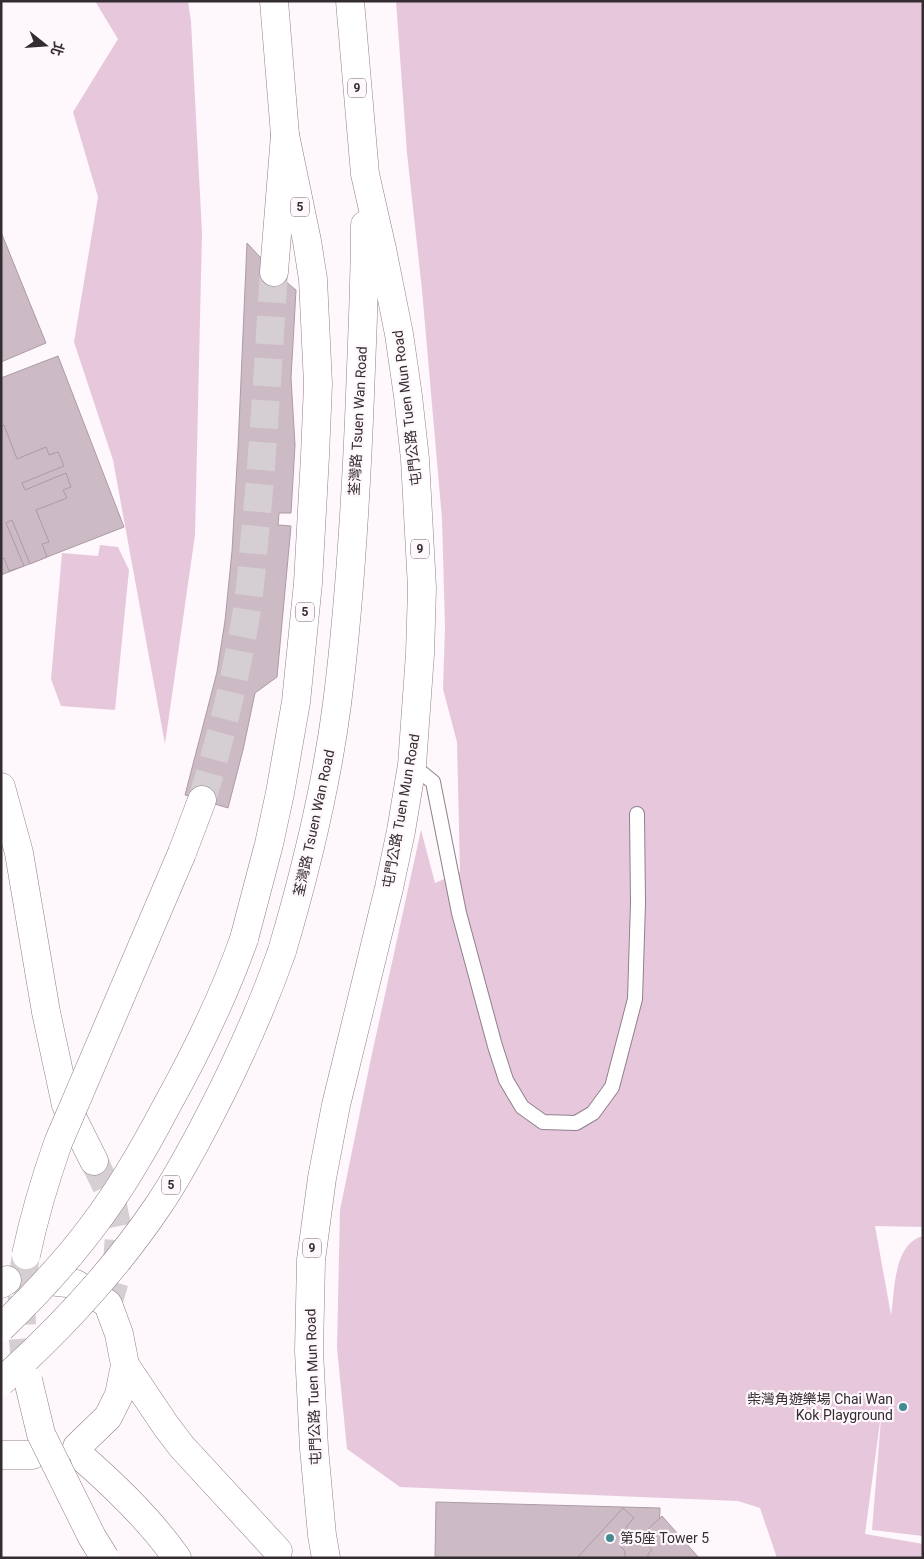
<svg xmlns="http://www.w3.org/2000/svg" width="924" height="1559" viewBox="0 0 924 1559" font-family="Roboto,'Noto Sans TC',sans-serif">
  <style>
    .green { fill: #e7c7dc }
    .building { fill: #ccbac5; stroke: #ac9ba6 }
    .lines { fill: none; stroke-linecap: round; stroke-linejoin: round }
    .secondary-tunnel { stroke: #d5ced3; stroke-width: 28; stroke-dasharray: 28 14; stroke-linecap: butt }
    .primary-tunnel { stroke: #d5ced3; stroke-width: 28; stroke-dasharray: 28 14; stroke-linecap: butt }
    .highway-tunnel { stroke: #d5ced3; stroke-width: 28; stroke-dasharray: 28 14; stroke-linecap: butt }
    .lane-casing { stroke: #90808b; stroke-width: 16 }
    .secondary-casing { stroke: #90808b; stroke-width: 29 }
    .primary-casing { stroke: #90808b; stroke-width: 29 }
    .highway-casing { stroke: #90808b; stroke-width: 29 }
    .lane { stroke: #fff; stroke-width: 14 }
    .secondary { stroke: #fff; stroke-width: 28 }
    .primary { stroke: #fff; stroke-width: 28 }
    .highway { stroke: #fff; stroke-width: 28 }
    .highway-bridge-casing { stroke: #90808b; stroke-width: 29; stroke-linecap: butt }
    .highway-bridge { stroke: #fff; stroke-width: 28 }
    .poi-dot { fill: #448a93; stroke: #fef7fc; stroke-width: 2 }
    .labels { text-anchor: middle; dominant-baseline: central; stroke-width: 4.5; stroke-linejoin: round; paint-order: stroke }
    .shield { fill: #fef7fc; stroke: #70696d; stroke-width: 1 }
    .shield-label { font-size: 12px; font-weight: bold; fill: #332c30 }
    .street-label { font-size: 14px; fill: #332c30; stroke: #fef7fc }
    .poi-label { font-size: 14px; fill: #332c30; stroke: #fef7fc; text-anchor: end }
  </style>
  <rect width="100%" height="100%" fill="#fef7fc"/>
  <!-- green -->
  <g class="green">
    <path d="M 95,1 L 188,1 L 191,22 L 202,233 L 195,535 L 165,744 L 113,460 L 74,342 L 98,197 L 73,112 L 118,39 Z"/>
    <path d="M 396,1 L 923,1 L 923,1227 L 875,1226 L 891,1315 C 895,1291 893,1244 923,1236 L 923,1536 L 872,1530 L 882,1407 L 865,1534 L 923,1544 L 923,1558 L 777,1558 L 760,1508 L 738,1501 L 400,1487 L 347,1449 L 337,1348 L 340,1210 L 370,1063 L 421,830 L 435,883 L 460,872 L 457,742 L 443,689 L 445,627 L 442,519 L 422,290 L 407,153 Z"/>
    <path d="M 100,545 L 118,547 L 129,570 L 115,710 L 61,706 L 51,679 L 62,553 L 98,556 Z"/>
  </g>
  <!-- building -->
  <g class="building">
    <path d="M 1,232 L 46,343 L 1,362 Z"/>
    <path d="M 247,243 L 274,272 L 296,290 L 291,378 L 295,445 L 291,513 L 279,513 L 278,525 L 291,526 L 277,677 L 255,693 L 243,750 L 228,808 L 185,795 L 217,672 L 225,621 L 232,551 L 238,448 Z"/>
    <path d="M 58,356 L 124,527 L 1,575 L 1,378 Z"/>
    <path d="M 4,425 L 17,459 L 46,447 L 49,455 L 58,452 L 64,466 L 22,483 L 25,490 L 66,473 L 71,487 L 63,490 L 67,498 L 36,510 L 49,542 L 42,544 L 47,557 L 30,564 L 12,520 L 6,523 L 24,566 L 9,571 L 4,558 L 1,559 L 1,426 Z"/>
    <path d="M 436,1502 L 660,1508 L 658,1558 L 435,1558 Z"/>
    <path d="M 623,1508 L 634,1518 L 626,1527 L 631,1531 L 619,1545 L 625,1551 L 625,1558 L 577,1558 Z"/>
    <path d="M 662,1516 L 699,1558 L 648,1558 L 648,1554 L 652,1550 L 646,1542 L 651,1537 L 646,1531 Z"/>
  </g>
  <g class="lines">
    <!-- secondary-tunnel -->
    <path class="secondary-tunnel" d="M 94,1161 L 111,1196 L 119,1235 L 116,1277 L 108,1304"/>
    <!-- primary-tunnel -->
    <path class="primary-tunnel" d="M 7,1280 L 38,1278 L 49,1281"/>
    <!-- highway-tunnel -->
    <g class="highway-tunnel">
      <path d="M 202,800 C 218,747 232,693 242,638 C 249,604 252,568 255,533 C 264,446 268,359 274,272"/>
      <path d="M 26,1255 C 19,1299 21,1337 28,1380"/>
    </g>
    <!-- lane casing -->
    <g class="lane-casing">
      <path id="lane" d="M 412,765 L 433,782 L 459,913 L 495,1046 L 506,1080 L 522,1107 L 543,1122 L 576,1123 L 593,1113 L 612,1087 L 635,999 L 638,903 L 637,814"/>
    </g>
    <!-- secondary casing -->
    <g class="secondary-casing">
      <path id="secondary" d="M 1,787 L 19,853 L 46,1012 L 66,1105 L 94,1161"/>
    </g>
    <!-- primary casing -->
    <g class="primary-casing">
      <g id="primary">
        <path d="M 49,1281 L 76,1284 L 108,1304 L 119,1334 L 125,1365 L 119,1395 L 108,1417 L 77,1447"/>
        <path d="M 1,1284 L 7,1280"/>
        <path d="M 125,1365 L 166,1426 L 182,1447 L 278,1551"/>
        <path d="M 1,1455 L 32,1455"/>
        <path d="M 85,1460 C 118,1489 151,1521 177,1558"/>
      </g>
    </g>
    <!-- highway casing -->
    <g class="highway-casing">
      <g id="highway">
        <path d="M 274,272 L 285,135 L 274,1"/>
        <path d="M 182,853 L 202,800"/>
        <path d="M 244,939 L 269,844 L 280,793 L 296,702 L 308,583 L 315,456 L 318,384 L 313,279 L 307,241 L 285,135"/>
        <path d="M 282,951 C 306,870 326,788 337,704 C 350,602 356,498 360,395 C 362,339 365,282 365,225"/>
        <path d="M 326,1558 L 322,1535 L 314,1448 L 309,1351 L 311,1260 L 322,1178 L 336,1105 L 389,888 L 401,831 L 412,765 L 420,654 L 422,588 L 415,459 L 408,396 L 399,334 L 382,249 L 365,174 L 350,1"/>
      </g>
    </g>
    <!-- lane -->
    <use href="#lane" class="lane"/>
    <!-- secondary -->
    <use href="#secondary" class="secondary"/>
    <!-- primary -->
    <use href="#primary" class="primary"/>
    <!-- highway -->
    <use href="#highway" class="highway"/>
    <!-- highway-bridge casing -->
    <g class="highway-bridge-casing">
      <g id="highway-bridge">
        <path d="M 26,1255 C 34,1217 45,1180 58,1143 L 182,853"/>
        <path d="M 1,1328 C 35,1295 67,1261 95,1223 C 122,1187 145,1147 166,1107 C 196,1053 223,998 244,939"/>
        <path d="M 28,1380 L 41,1434 L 92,1537 L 105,1558"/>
        <path d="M 1,1382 C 60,1329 114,1271 158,1206 C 177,1178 193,1148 209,1117 C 237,1063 262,1008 282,951"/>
      </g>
    </g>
    <!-- highway-bridge -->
    <use href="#highway-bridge" class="highway-bridge"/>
  </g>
  <!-- markers -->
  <g class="poi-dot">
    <circle cx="903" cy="1407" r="5"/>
    <circle cx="610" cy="1538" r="5"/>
  </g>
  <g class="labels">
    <!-- shield labels -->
    <g class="shield">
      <rect x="348" y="78.5" width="18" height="19" rx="4"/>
      <rect x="291" y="197.5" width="18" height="19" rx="4"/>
      <rect x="411" y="539.5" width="18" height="19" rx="4"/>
      <rect x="296" y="602.5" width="18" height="19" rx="4"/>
      <rect x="162" y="1175.5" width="18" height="19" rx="4"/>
      <rect x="303" y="1238.5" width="18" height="19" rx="4"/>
    </g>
    <g class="shield-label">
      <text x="357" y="88">9</text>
      <text x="300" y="207">5</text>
      <text x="420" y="549">9</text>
      <text x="305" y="612">5</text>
      <text x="171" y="1185">5</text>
      <text x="312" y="1248">9</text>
    </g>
    <!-- street labels -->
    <g class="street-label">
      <text transform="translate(407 408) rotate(-97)">屯門公路 Tuen Mun Road</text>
      <text transform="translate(358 421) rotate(-87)">荃灣路 Tsuen Wan Road</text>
      <text transform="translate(401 811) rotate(-80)">屯門公路 Tuen Mun Road</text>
      <text transform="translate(314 823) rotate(-78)">荃灣路 Tsuen Wan Road</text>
      <text transform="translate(313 1387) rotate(-92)">屯門公路 Tuen Mun Road</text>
    </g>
    <!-- poi labels -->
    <g class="poi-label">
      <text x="893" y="1399">柴灣角遊樂場 Chai Wan<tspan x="893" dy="16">Kok Playground</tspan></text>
      <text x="620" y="1538" text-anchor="start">第5座 Tower 5</text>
    </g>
  </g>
  <!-- border -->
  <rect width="924" height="1559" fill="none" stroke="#332c30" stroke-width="5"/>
  <!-- north arrow -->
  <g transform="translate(45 45) rotate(107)" stroke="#fef7fc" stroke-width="4" paint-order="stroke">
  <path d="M0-4L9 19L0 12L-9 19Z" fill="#332c30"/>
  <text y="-8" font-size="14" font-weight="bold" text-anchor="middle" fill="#332c30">北</text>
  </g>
</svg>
